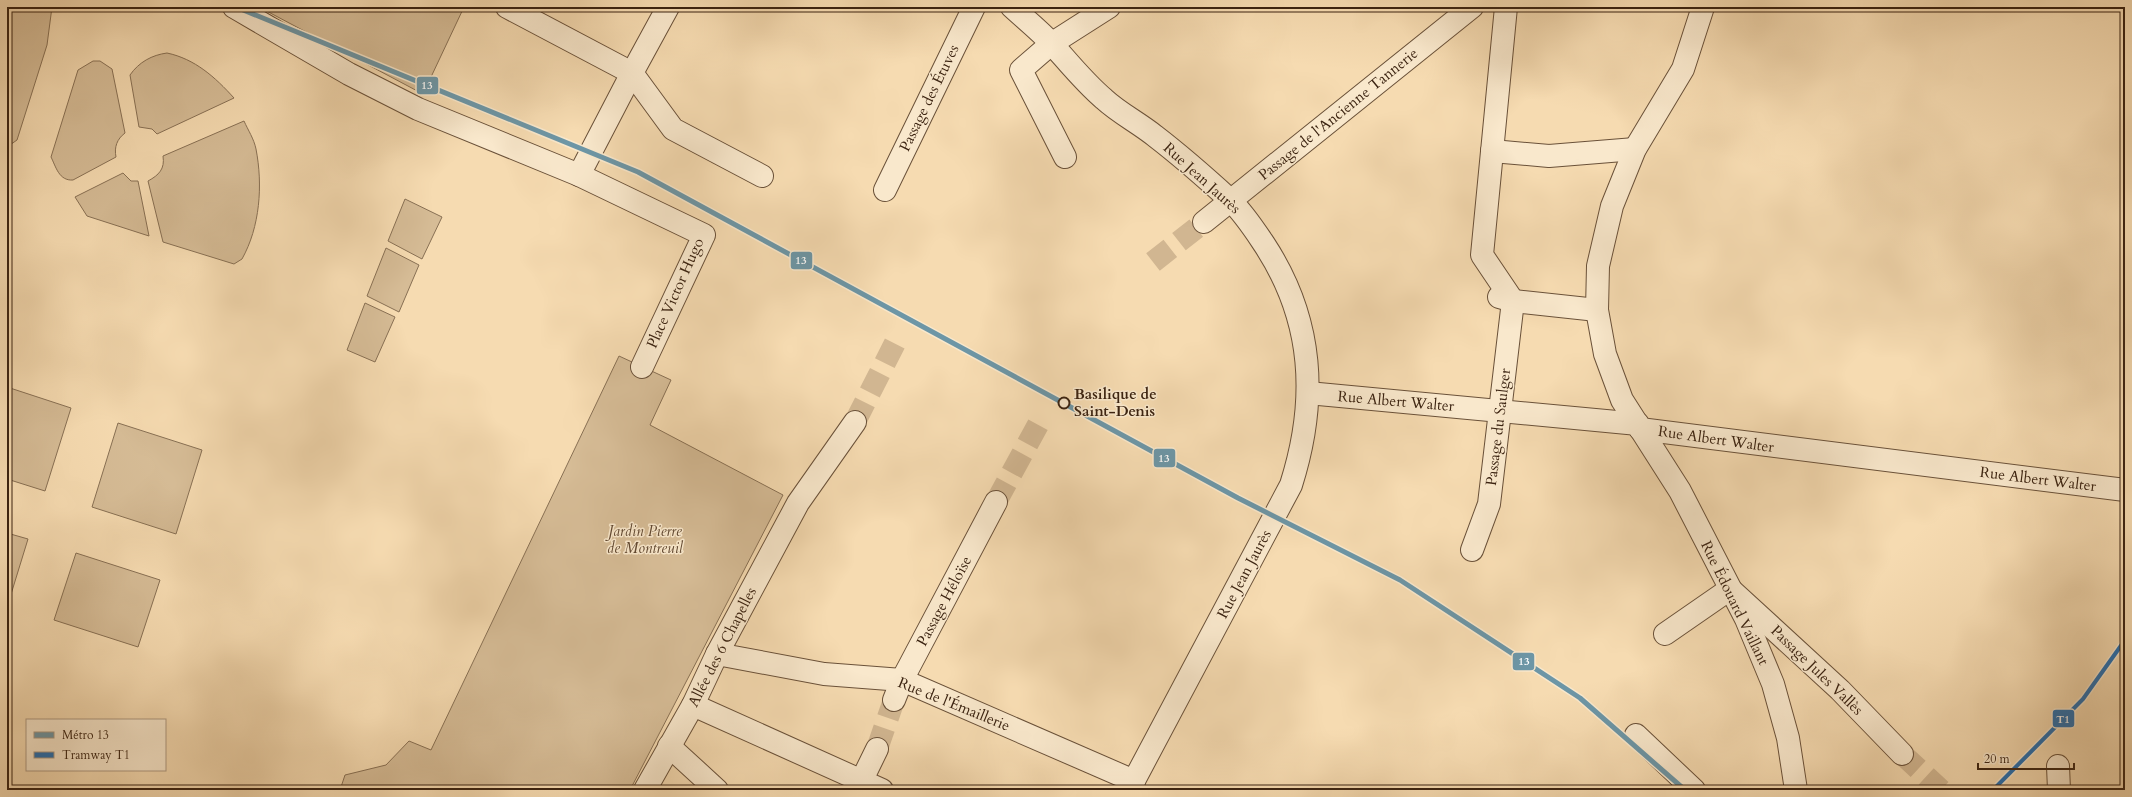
<svg xmlns="http://www.w3.org/2000/svg" width="2132" height="797" viewBox="0 0 2132 797" font-family="Cardo,serif">
  <style>
    .green { fill: #d6bc96; stroke: #887054 }
    .lines { fill: none; stroke-linecap: round; stroke-linejoin: round }
    .minor-tunnel { stroke: #d1b691; stroke-width: 22; stroke-dasharray: 22 11; stroke-linecap: butt }
    .minor-casing { stroke: #6a5139; stroke-width: 24 }
    .minor { stroke: #f9e8cc; stroke-width: 22 }
    .tram-1-casing { stroke: #f9e8cc; stroke-width: 7 }
    .tram-1 { stroke: #216eb4; stroke-width: 4 }
    .metro-1-casing { stroke: #f9e8cc; stroke-width: 8 }
    .metro-1 { stroke: #6d96a6; stroke-width: 5 }
    .stop-dot { fill: #f9e8cc; stroke: #3b2311; stroke-width: 2 }
    .labels { text-anchor: middle; dominant-baseline: central; stroke-width: 3; stroke-linejoin: round; paint-order: stroke }
    .street-label { font-size: 15px; fill: #3b2311; stroke: #f9e8cc }
    .stop-label { font-size: 15px; font-weight: bold; fill: #3b2311; stroke: #f9e8cc; text-anchor: start }
    .park-label { font-size: 15px; font-style: italic; fill: #624932; stroke: #f9e8cc }
    .line-badge { stroke: #f9e8cc; stroke-width: 1.5 }
    .badge-label { font-size: 11px; text-anchor: middle; font-weight: bold; fill: #fff }
  </style>
  <rect width="100%" height="100%" fill="#f6dbb1"/>
  <filter id="stains"><feTurbulence type="fractalNoise" baseFrequency=".005" numOctaves="4"/><feColorMatrix values="0 0 0 0 .2 0 0 0 0 .09 0 0 0 0 .02 0 0 0 .5 -.17"/></filter>
  <radialGradient id="worn" r=".72"><stop offset=".6" stop-color="#630" stop-opacity="0"/><stop offset="1" stop-color="#630" stop-opacity=".3"/></radialGradient>
  <!-- green -->
  <g class="green">
    <path d="M 7,7 L 52,7 L 47,45 L 17,140 L 7,147 Z"/>
    <path d="M 259,7 L 464,7 L 423,94 Z"/>
    <path d="M 167,53 C 195,59 215,77 234,98 L 157,134 L 152,129 L 139,127 L 130,75 C 139,62 152,55 167,53 Z"/>
    <path d="M 93,61 L 100,61 L 112,69 L 125,133 C 117,139 114,147 116,157 L 73,180 C 59,181 56,167 51,157 L 78,70 Z"/>
    <path d="M 244,121 C 248,130 254,139 256,149 C 263,185 260,227 242,259 L 234,264 L 163,242 L 148,181 C 159,175 165,169 163,156 Z"/>
    <path d="M 123,173 L 131,181 L 138,181 L 149,236 L 87,216 L 75,197 Z"/>
    <path d="M 405,199 L 442,217 L 422,259 L 388,241 Z"/>
    <path d="M 386,248 L 419,265 L 399,312 L 367,296 Z"/>
    <path d="M 365,303 L 395,317 L 375,362 L 347,350 Z"/>
    <path d="M 619,356 L 671,380 L 650,425 L 783,495 L 630,790 L 340,790 L 345,775 L 386,765 L 409,741 L 431,750 Z"/>
    <path d="M 7,387 L 71,408 L 45,491 L 7,479 Z"/>
    <path d="M 118,423 L 202,450 L 176,534 L 92,507 Z"/>
    <path d="M 7,533 L 28,539 L 8,604 L 7,604 Z"/>
    <path d="M 76,553 L 160,580 L 138,647 L 54,620 Z"/>
  </g>
  <g class="lines">
    <!-- minor-tunnel -->
    <g class="minor-tunnel">
      <path d="M 1153,262 L 1204,222"/>
      <path d="M 855,422 L 895,343"/>
      <path d="M 996,502 L 1040,421"/>
      <path d="M 877,749 L 894,700"/>
      <path d="M 1902,754 L 1941,790"/>
    </g>
    <!-- minor casing -->
    <g class="minor-casing">
      <g id="minor">
        <path d="M 234,7 L 349,74 L 418,109 L 579,175 L 704,235 L 642,367"/>
        <path d="M 507,7 L 632,73 L 673,129 L 762,176"/>
        <path d="M 1012,7 C 1025,19 1040,31 1052,44 C 1069,63 1085,83 1104,99 C 1119,113 1139,123 1155,136 C 1181,156 1206,178 1229,199 C 1243,212 1254,229 1264,244 C 1314,320 1318,400 1291,485 L 1129,790"/>
        <path d="M 1703,7 L 1683,69 L 1635,149 L 1612,206 L 1598,266 L 1597,310 L 1605,354 L 1622,400 L 1680,491 L 1746,619 L 1773,684 L 1788,738 L 1796,790"/>
        <path d="M 1492,151 L 1549,156 L 1635,149"/>
        <path d="M 1065,157 L 1021,70 L 1051,44 L 1109,7"/>
        <path d="M 579,175 L 632,73 L 668,7"/>
        <path d="M 885,190 L 974,7"/>
        <path d="M 1204,222 L 1472,7"/>
        <path d="M 1499,297 L 1513,301 L 1597,310"/>
        <path d="M 1308,393 L 1638,424"/>
        <path d="M 1640,429 L 2125,490"/>
        <path d="M 1472,550 L 1489,504 L 1513,301 L 1482,255 L 1506,7"/>
        <path d="M 1665,634 L 1730,589 L 1840,690 L 1902,754"/>
        <path d="M 717,654 L 824,674 L 902,680 L 1134,781"/>
        <path d="M 894,700 L 902,680 L 996,502"/>
        <path d="M 693,705 L 882,790"/>
        <path d="M 1636,735 L 1694,790"/>
        <path d="M 669,746 L 717,790"/>
        <path d="M 2058,766 L 2059,790"/>
        <path d="M 645,790 L 693,705 L 717,654 L 798,503 L 855,422"/>
        <path d="M 857,790 L 877,749"/>
      </g>
    </g>
    <!-- minor -->
    <use href="#minor" class="minor"/>
    <!-- tram-1 casing -->
    <g class="tram-1-casing">
      <path id="tram-1" d="M 1993,790 L 2083,699 L 2125,640"/>
    </g>
    <!-- tram-1 -->
    <use href="#tram-1" class="tram-1"/>
    <!-- metro-1 casing -->
    <g class="metro-1-casing">
      <path id="metro-1" d="M 236,7 L 638,172 L 1238,498 L 1400,580 L 1580,698 L 1685,790"/>
    </g>
    <!-- metro-1 -->
    <use href="#metro-1" class="metro-1"/>
  </g>
  <!-- markers -->
  <circle class="stop-dot" cx="1064" cy="403" r="5.5"/>
  <g class="labels">
    <!-- street labels -->
    <g class="street-label">
      <text transform="translate(929 98) rotate(-64)">Passage des Étuves</text>
      <text transform="translate(1338 114) rotate(-39)">Passage de l'Ancienne Tannerie</text>
      <text transform="translate(1202 178) rotate(42)">Rue Jean Jaurès</text>
      <text transform="translate(675 293) rotate(-66)">Place Victor Hugo</text>
      <text transform="translate(1396 401) rotate(5)">Rue Albert Walter</text>
      <text transform="translate(1498 427) rotate(-83)">Passage du Saulger</text>
      <text transform="translate(1716 439) rotate(8)">Rue Albert Walter</text>
      <text transform="translate(2038 479) rotate(7)">Rue Albert Walter</text>
      <text transform="translate(1244 574) rotate(-62)">Rue Jean Jaurès</text>
      <text transform="translate(944 601) rotate(-62)">Passage Héloïse</text>
      <text transform="translate(1735 603) rotate(64)">Rue Édouard Vaillant</text>
      <text transform="translate(722 647) rotate(-63)">Allée des 6 Chapelles</text>
      <text transform="translate(1817 670) rotate(44)">Passage Jules Vallès</text>
      <text transform="translate(954 704) rotate(22)">Rue de l'Émaillerie</text>
    </g>
    <!-- stop labels -->
    <g class="stop-label">
      <text x="1074" y="394">Basilique de<tspan x="1074" dy="17">Saint-Denis</tspan></text>
    </g>
    <!-- park labels -->
    <g class="park-label">
      <text x="645" y="531">Jardin Pierre<tspan x="645" dy="17">de Montreuil</tspan></text>
    </g>
  </g>
  <g class="line-badge">
    <rect x="416" y="76" width="23" height="19" rx="4" fill="#6d96a6"/>
    <rect x="790" y="251" width="23" height="19" rx="4" fill="#6d96a6"/>
    <rect x="1153" y="448" width="23" height="20" rx="4" fill="#6d96a6"/>
    <rect x="1512" y="652" width="23" height="19" rx="4" fill="#6d96a6"/>
    <rect x="2052" y="709" width="23" height="19" rx="4" fill="#216eb4"/>
  </g>
  <g class="badge-label">
    <text x="427" y="89">13</text>
    <text x="801" y="264">13</text>
    <text x="1164" y="462">13</text>
    <text x="1524" y="665">13</text>
    <text x="2063" y="723">T1</text>
  </g>
  <!-- margin -->
  <rect width="2132" height="797" fill="none" stroke="#f6dbb1" stroke-width="24"/>
  <rect x="8" y="8" width="2116" height="781" fill="none" stroke="#3b2311" stroke-width="2"/>
  <rect x="12" y="12" width="2108" height="773" fill="none" stroke="#3b2311"/>
  <!-- legend -->
  <rect x="26" y="719" width="140" height="52" fill="#f9e8cc" stroke="#ad9981"/>
  <rect x="34" y="732" width="20" height="6" fill="#6d96a6" stroke="#ad9981"/>
  <text x="62" y="739" font-size="12" fill="#3b2311">Métro 13</text>
  <rect x="34" y="752" width="20" height="6" fill="#216eb4" stroke="#ad9981"/>
  <text x="62" y="759" font-size="12" fill="#3b2311">Tramway T1</text>
  <!-- scale -->
  <path d="M1978 763v6h96v-6" fill="none" stroke="#3b2311" stroke-width="2"/>
  <text x="1984" y="763" font-size="12" fill="#3b2311" stroke="#f9e8cc" stroke-width="3" paint-order="stroke">20 m</text>
  <rect width="100%" height="100%" filter="url(#stains)"/>
  <rect width="100%" height="100%" fill="url(#worn)"/>
</svg>
